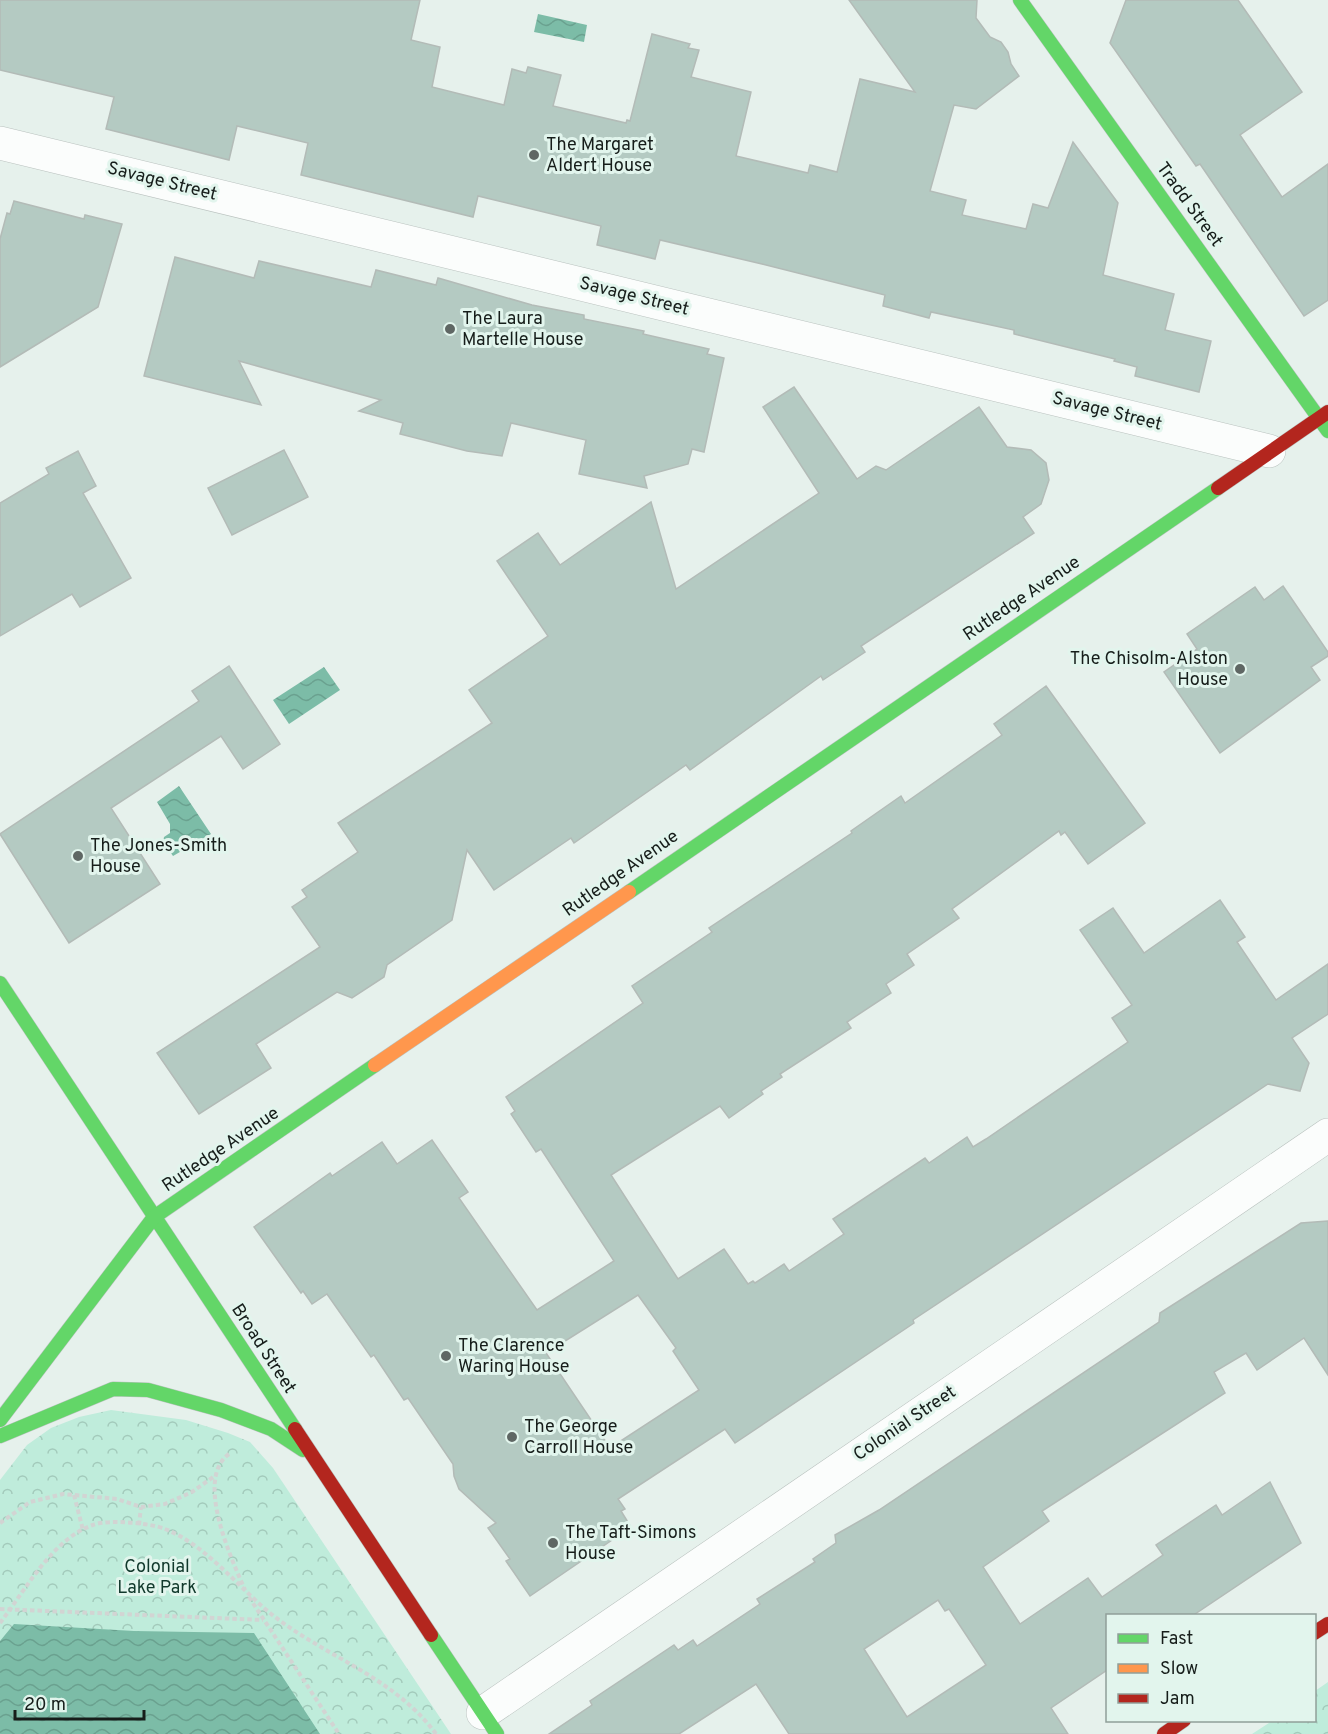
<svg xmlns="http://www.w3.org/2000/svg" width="1328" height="1734" viewBox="0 0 1328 1734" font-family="Overpass,sans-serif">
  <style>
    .park { fill: url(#park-crowns) }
    .water { fill: url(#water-waves) }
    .building { fill: #b4cac2; stroke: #b3bbb7; stroke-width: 1.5; fill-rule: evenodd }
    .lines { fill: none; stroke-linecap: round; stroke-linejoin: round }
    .street-casing { stroke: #bac2bf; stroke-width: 34 }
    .fast-casing { stroke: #bac2bf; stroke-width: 15 }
    .slow-casing { stroke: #bac2bf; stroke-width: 15 }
    .jam-casing { stroke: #bac2bf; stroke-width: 15 }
    .path { stroke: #d2d4d3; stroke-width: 4; stroke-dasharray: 4.5 3; stroke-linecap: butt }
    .street { stroke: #fbfdfc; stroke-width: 33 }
    .fast { stroke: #63d668; stroke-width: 14 }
    .slow { stroke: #ff974d; stroke-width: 14 }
    .jam { stroke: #b3261e; stroke-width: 14 }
    .poi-dot { fill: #5f6764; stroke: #e2f5ed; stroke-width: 2 }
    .labels { text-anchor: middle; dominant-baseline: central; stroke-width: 6; stroke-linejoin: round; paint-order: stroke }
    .poi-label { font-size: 18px; fill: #161d1a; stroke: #e2f5ed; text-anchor: start }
    .street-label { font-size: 18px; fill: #161d1a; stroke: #e2f5ed }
    .park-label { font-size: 18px; fill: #11392c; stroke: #e2f5ed }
  </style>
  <defs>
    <pattern id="park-crowns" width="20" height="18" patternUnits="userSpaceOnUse" patternTransform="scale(1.5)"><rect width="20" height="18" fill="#bfecdb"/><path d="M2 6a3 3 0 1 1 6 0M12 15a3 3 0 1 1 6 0" fill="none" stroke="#a3cabb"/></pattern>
    <pattern id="water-waves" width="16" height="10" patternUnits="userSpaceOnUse" patternTransform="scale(1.5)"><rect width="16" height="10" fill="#7cbca7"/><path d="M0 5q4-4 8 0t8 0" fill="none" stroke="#6aa18f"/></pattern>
  </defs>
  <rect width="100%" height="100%" fill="#e6f1ec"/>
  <!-- park -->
  <g class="park">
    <path d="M 111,1410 L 186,1420 L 228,1433 L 250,1442 L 273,1468 L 451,1734 L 0,1734 L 0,1480 L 27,1445 L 51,1428 L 79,1417 Z"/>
    <path d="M 1328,1682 L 1328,1734 L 1252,1734 L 1272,1721 L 1314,1720 L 1315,1691 Z"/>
  </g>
  <!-- water -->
  <g class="water">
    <path d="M 538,14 L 587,25 L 584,42 L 534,32 Z"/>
    <path d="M 324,667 L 340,690 L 289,724 L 273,700 Z"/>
    <path d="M 179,786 L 211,834 L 173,856 L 163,842 L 164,837 L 170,833 L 170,824 L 157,802 Z"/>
    <path d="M 14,1624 L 134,1631 L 254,1633 L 320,1734 L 0,1734 L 0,1641 Z"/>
  </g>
  <!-- building -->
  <g class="building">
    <path d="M 0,0 L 420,0 L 411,40 L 440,47 L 432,87 L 504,105 L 512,69 L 526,73 L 528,67 L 561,75 L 553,106 L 626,123 L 627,120 L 630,121 L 652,34 L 690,44 L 688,48 L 699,50 L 691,77 L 751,92 L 736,156 L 808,173 L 810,165 L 837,172 L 860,79 L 915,92 L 849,0 L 977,0 L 976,18 L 990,37 L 1001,42 L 1008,52 L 1011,64 L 1019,76 L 976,109 L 954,105 L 930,191 L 966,200 L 962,215 L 1026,229 L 1033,204 L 1048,208 L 1073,142 L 1118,203 L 1103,275 L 1174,294 L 1165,330 L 1211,341 L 1199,392 L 1135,376 L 1137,367 L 1114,361 L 1115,359 L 1014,334 L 1014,330 L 931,312 L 929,318 L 883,306 L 885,295 L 762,264 L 660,240 L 655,259 L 597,245 L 601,226 L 478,196 L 473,217 L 301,175 L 308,143 L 237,126 L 229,160 L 106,129 L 114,97 L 0,70 Z"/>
    <path d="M 1126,0 L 1238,0 L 1302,92 L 1240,135 L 1282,197 L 1328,164 L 1328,300 L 1304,316 L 1200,164 L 1196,166 L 1110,43 Z"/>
    <path d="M 14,201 L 84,219 L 85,215 L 122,224 L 98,307 L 0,367 L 0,239 L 7,213 L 10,214 Z"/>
    <path d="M 175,257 L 254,278 L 259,261 L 371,287 L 376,270 L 436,285 L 438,278 L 532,305 L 584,315 L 584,319 L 644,331 L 643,334 L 709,349 L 707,354 L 724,358 L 704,452 L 692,449 L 688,464 L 644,476 L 647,488 L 579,474 L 586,440 L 511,423 L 502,456 L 467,451 L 400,434 L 403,423 L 359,411 L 381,400 L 239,361 L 261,405 L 144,376 Z"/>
    <path d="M 794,387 L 857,479 L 876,466 L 886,470 L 979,407 L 1007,447 L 1031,450 L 1046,463 L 1049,480 L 1041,504 L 1023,517 L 1034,533 L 861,646 L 865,652 L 823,680 L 821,676 L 690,770 L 686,765 L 574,843 L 571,838 L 494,890 L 467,850 L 452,920 L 387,965 L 384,977 L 352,998 L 337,992 L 256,1044 L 271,1068 L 199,1114 L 157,1053 L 320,947 L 292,907 L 307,897 L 302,890 L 358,852 L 338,823 L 492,723 L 469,690 L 548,636 L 497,561 L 538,533 L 560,565 L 651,502 L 676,589 L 819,493 L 763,407 Z"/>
    <path d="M 284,450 L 308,497 L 232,535 L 208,488 Z"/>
    <path d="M 78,451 L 96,486 L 83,493 L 131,578 L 80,607 L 72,594 L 0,636 L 0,503 L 49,474 L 46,468 Z"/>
    <path d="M 1283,586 L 1328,652 L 1328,656 L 1311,667 L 1320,680 L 1220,753 L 1164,672 L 1197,649 L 1187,634 L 1255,587 L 1264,600 Z"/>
    <path d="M 229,666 L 280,744 L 243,769 L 221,736 L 111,808 L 160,884 L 69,943 L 0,834 L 199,701 L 192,691 Z"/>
    <path d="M 1046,686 L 1145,823 L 1088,864 L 1065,832 L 1061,835 L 1059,831 L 952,909 L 959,918 L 907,954 L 914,965 L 886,984 L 891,993 L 847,1022 L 851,1028 L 780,1074 L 782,1077 L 761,1091 L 763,1094 L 729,1118 L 720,1106 L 611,1175 L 678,1279 L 724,1249 L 748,1284 L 753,1281 L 755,1283 L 784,1264 L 789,1271 L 844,1234 L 833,1219 L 925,1158 L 929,1163 L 967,1137 L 973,1147 L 986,1139 L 1128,1042 L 1112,1018 L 1132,1005 L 1080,930 L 1113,908 L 1144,953 L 1220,900 L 1245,937 L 1237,942 L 1276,1000 L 1328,964 L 1328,1014 L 1292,1038 L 1309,1063 L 1300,1091 L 1268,1084 L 913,1320 L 914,1323 L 735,1443 L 725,1429 L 618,1499 L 625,1509 L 621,1511 L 631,1527 L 530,1596 L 506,1561 L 510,1559 L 488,1528 L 496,1523 L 459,1489 L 454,1476 L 453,1464 L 408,1398 L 404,1400 L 374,1355 L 371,1357 L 327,1294 L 312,1304 L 303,1291 L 301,1293 L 254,1227 L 330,1173 L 332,1176 L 382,1142 L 397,1164 L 432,1140 L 468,1192 L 459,1198 L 537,1310 L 614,1261 L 541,1149 L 536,1152 L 511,1114 L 515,1111 L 506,1097 L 643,1003 L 632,986 L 712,932 L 709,928 L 852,833 L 851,831 L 901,796 L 905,803 L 1002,735 L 994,724 ZM 638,1295 L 676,1348 L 673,1351 L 699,1390 L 610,1448 L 546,1353 Z"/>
    <path d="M 1328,1221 L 1328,1375 L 1304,1338 L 1257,1370 L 1246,1353 L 1214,1372 L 1225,1393 L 1042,1511 L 1049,1521 L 983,1567 L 1020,1624 L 1088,1578 L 1102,1597 L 1163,1555 L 1156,1545 L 1216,1505 L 1222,1515 L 1270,1482 L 1301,1543 L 1192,1616 L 1107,1616 L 1107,1670 L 1051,1708 L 1068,1734 L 789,1734 L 756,1684 L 679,1734 L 549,1734 L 592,1705 L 590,1701 L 674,1645 L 678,1650 L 693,1640 L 697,1646 L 760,1604 L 757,1599 L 815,1562 L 813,1559 L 836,1543 L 835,1535 L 879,1510 L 1159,1322 L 1160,1313 L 1301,1223 ZM 938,1600 L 945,1611 L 949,1609 L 986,1665 L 907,1717 L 864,1649 Z"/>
  </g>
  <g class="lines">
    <!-- street casing -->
    <g class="street-casing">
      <g id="street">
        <path d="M 0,143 L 1269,451"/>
        <path d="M 483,1713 L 1328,1135"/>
      </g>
    </g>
    <!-- fast casing -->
    <g class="fast-casing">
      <g id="fast">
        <path d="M 1020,0 L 1328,431"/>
        <path d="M 629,892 L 1218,488"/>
        <path d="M 0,983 L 295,1429"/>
        <path d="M 0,1420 L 154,1217 L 375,1065"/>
        <path d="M 0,1436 L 113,1389 L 148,1390 L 221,1410 L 271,1429 L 303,1450"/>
        <path d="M 431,1635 L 497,1734"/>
      </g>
    </g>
    <!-- slow casing -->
    <g class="slow-casing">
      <path id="slow" d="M 375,1065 L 629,892"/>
    </g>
    <!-- jam casing -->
    <g class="jam-casing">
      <g id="jam">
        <path d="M 1218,488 L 1328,412"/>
        <path d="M 295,1429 L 431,1635"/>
        <path d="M 1314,1633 L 1328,1624"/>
        <path d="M 1164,1734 L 1184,1720"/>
      </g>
    </g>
    <!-- path -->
    <g class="path">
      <path d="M 229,1454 C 194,1479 232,1560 245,1590"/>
      <path d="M 74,1495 L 83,1530"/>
      <path d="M 0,1523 L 30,1502 L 63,1494 L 117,1499 L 141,1507 L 165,1504 L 192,1492 L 216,1475"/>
      <path d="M 139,1525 L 141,1507"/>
      <path d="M 249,1597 L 339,1734"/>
      <path d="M 0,1609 L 263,1620"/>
      <path d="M 0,1623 C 25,1591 52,1539 93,1525 C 107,1519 151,1523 165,1529 C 208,1546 239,1589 275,1617 C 327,1657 395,1678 436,1734"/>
    </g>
    <!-- street -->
    <use href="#street" class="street"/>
    <!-- fast -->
    <use href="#fast" class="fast"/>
    <!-- slow -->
    <use href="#slow" class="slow"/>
    <!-- jam -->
    <use href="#jam" class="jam"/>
  </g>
  <!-- markers -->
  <g class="poi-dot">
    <circle cx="534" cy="155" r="6"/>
    <circle cx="450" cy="329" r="6"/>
    <circle cx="1240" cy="669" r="6"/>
    <circle cx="78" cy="856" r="6"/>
    <circle cx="446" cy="1356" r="6"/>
    <circle cx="512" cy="1437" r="6"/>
    <circle cx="553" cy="1543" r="6"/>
  </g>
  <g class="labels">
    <!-- poi labels -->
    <g class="poi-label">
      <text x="546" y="145">The Margaret<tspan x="546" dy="21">Aldert House</tspan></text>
      <text x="462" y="319">The Laura<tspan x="462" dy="21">Martelle House</tspan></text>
      <text x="1228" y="659" text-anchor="end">The Chisolm-Alston<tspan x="1228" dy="21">House</tspan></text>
      <text x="90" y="846">The Jones-Smith<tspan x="90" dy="21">House</tspan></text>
      <text x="458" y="1346">The Clarence<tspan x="458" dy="21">Waring House</tspan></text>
      <text x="524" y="1427">The George<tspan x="524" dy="21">Carroll House</tspan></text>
      <text x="565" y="1533">The Taft-Simons<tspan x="565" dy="21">House</tspan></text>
    </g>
    <!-- street labels -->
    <g class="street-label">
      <text transform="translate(162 182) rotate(14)">Savage Street</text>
      <text transform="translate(1189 205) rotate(54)">Tradd Street</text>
      <text transform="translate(634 297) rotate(14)">Savage Street</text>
      <text transform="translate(1107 412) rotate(14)">Savage Street</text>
      <text transform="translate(1022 599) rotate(-34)">Rutledge Avenue</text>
      <text transform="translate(621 874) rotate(-35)">Rutledge Avenue</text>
      <text transform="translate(221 1150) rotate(-34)">Rutledge Avenue</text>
      <text transform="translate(263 1349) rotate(57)">Broad Street</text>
      <text transform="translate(905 1424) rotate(-34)">Colonial Street</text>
    </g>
    <!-- park labels -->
    <g class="park-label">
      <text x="157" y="1567">Colonial<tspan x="157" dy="21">Lake Park</tspan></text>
    </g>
  </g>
  <!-- legend -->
  <rect x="1106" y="1614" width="210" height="108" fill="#e2f5ed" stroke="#909f99" stroke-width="1.5"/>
  <rect x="1118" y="1634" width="30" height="9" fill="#63d668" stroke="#909f99" stroke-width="1.5"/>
  <text x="1160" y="1644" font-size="18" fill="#161d1a">Fast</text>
  <rect x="1118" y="1664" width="30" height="9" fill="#ff974d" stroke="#909f99" stroke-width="1.5"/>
  <text x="1160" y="1674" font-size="18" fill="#161d1a">Slow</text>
  <rect x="1118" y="1694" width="30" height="9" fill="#b3261e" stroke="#909f99" stroke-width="1.5"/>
  <text x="1160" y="1704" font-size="18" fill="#161d1a">Jam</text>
  <!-- scale -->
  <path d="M15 1710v9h129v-9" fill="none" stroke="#161d1a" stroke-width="3"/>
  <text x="24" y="1710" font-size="18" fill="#161d1a" stroke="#e2f5ed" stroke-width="4.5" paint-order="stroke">20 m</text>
</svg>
